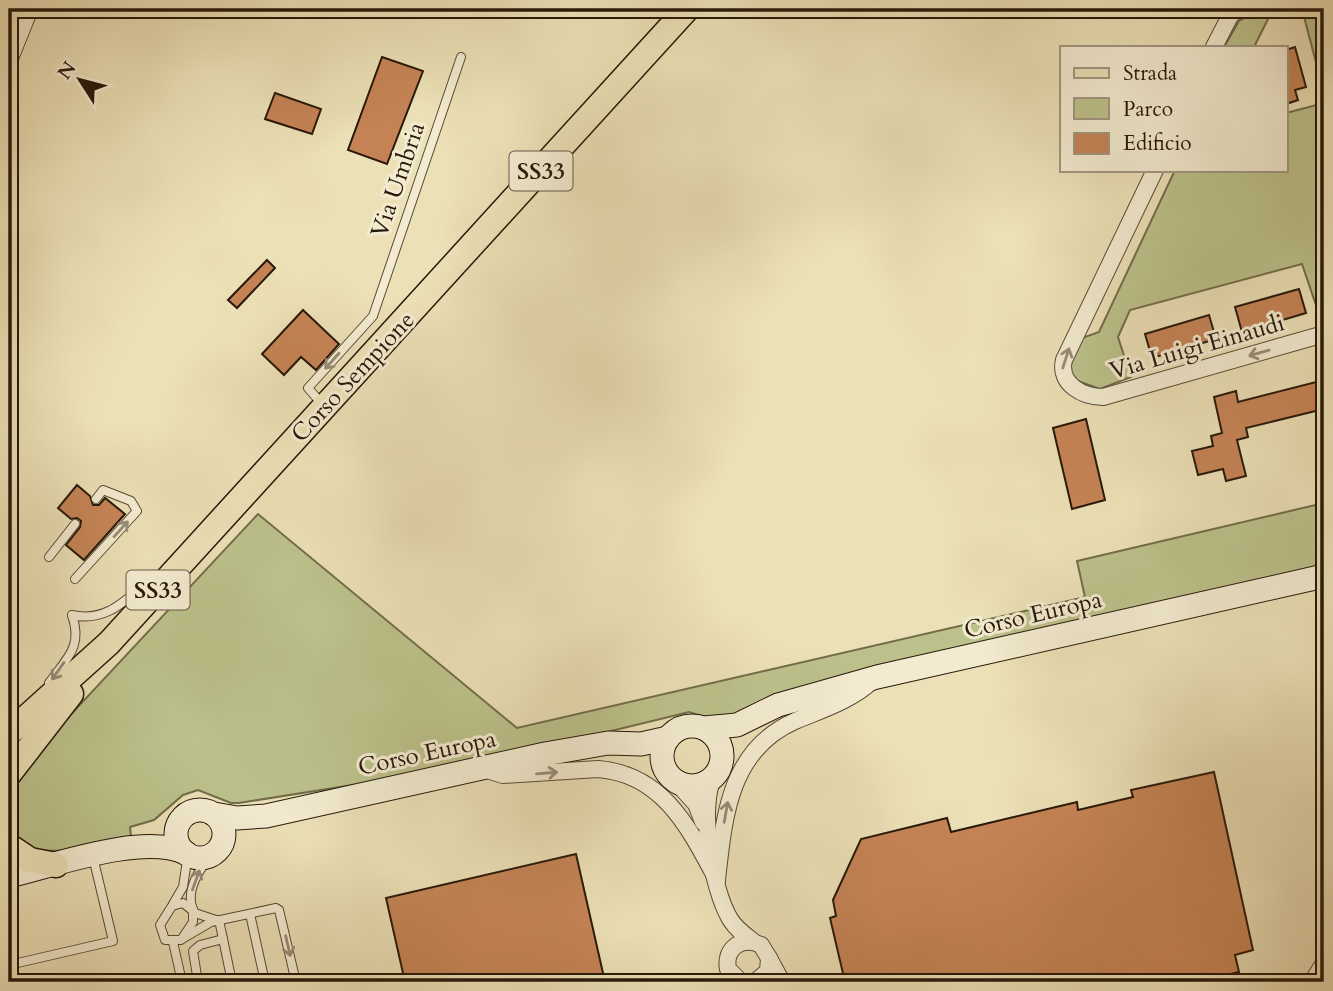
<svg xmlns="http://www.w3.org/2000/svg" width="1333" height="991" viewBox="0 0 1333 991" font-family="Cardo,serif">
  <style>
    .green { fill: #bcc18b; stroke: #726c4a; stroke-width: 2 }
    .building { fill: #c58355; stroke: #27180a; stroke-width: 2 }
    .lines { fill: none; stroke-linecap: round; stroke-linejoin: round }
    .lane-casing { stroke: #584a35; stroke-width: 10 }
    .street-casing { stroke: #584a35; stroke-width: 18 }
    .secondary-casing { stroke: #27180a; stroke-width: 25 }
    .primary-casing { stroke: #27180a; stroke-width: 27 }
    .lane { stroke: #f3ebd0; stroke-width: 8 }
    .street { stroke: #f3ebd0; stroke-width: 16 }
    .secondary { stroke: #f3ebd0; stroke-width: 23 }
    .primary { stroke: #ece0b6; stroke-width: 24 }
    .oneway { stroke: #978c77 }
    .labels { text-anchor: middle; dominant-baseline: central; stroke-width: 6; stroke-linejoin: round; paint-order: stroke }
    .shield { fill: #f3ebd0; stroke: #645745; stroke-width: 2 }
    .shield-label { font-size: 23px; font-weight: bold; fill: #27180a }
    .street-label { font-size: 24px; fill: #27180a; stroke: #f3ebd0 }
  </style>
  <rect width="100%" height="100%" fill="#ece0b6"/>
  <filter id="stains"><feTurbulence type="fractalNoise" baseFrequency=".00286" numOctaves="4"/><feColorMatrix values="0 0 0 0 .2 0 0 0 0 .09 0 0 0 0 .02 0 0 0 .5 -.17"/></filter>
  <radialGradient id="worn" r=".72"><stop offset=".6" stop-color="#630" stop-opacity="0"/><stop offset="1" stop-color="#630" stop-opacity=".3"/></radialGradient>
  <!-- green -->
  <g class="green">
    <path d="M 1260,9 L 1273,9 L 1254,47 L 1224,47 L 1239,21 Z"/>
    <path d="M 1302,9 L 1324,9 L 1324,93 Z"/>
    <path d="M 1324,103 L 1324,313 L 1319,314 L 1302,264 L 1130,310 L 1118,337 L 1131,377 L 1100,389 L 1075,380 L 1068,367 L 1082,338 L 1099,332 L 1175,170 L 1286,170 L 1286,113 Z"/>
    <path d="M 1324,503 L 1324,567 L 734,717 L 711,719 L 689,712 L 570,741 L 378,781 L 239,803 L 231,803 L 198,790 L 183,795 L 154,820 L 130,827 L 131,836 C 106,843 20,868 9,832 C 7,828 9,820 9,816 C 9,797 8,786 19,770 L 258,514 L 517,728 L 1085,597 L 1077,561 Z"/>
  </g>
  <!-- building -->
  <g class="building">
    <path d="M 1295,47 L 1306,87 L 1295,90 L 1298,100 L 1286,104 L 1286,50 Z"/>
    <path d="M 382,57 L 423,71 L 387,164 L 348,150 Z"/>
    <path d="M 275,93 L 321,109 L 312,134 L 265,119 Z"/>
    <path d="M 267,260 L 275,268 L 237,308 L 228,300 Z"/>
    <path d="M 1299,289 L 1306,313 L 1242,332 L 1235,307 Z"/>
    <path d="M 303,310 L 339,344 L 316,370 L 301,357 L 284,375 L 262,354 Z"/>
    <path d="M 1209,315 L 1216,339 L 1152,358 L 1145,334 Z"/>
    <path d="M 1324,380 L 1324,409 L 1246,428 L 1248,437 L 1237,440 L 1246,476 L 1226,481 L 1223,469 L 1198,475 L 1192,451 L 1213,446 L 1211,436 L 1222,433 L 1214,397 L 1236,391 L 1238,402 Z"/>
    <path d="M 1086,419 L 1105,500 L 1072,509 L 1053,428 Z"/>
    <path d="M 77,485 L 90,496 L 93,505 L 99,505 L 105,498 L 125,514 L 84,560 L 66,545 L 80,527 L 81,521 L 77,518 L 71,519 L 58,508 Z"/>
    <path d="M 1214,772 L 1253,950 L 1235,955 L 1239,972 L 1197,982 L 845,982 L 830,918 L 836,916 L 833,900 L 861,839 L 947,818 L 951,832 L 1077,802 L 1078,810 L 1133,797 L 1131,790 Z"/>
    <path d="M 576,854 L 605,982 L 405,982 L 386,898 Z"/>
  </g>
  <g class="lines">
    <!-- lane casing -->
    <g class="lane-casing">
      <g id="lane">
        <path d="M 322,404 L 308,388 L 373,316 L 461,57"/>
        <path d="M 49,557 L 75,524"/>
        <path d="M 75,579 L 137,511 L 131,501 L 103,490 L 96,499"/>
        <path d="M 72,615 C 108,623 127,598 154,577"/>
        <path d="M 49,683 C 67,658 83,647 72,615"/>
        <path d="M 213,854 C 199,868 183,894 195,913 L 216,920"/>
        <path d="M 183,903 L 193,911 L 193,922 L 181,940 L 165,940 L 160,925 L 172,906 Z"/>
        <path d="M 173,904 L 183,887 L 188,854"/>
        <path d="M 250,914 L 265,982"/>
        <path d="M 219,920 L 232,982"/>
        <path d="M 182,939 L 211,922 L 276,908 L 279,910 L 296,982"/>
        <path d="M 173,942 L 182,982"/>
        <path d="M 9,965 L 113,941 L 93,857"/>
        <path d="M 198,982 L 193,951 L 200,945 L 223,939"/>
      </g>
    </g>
    <!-- street casing -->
    <g class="street-casing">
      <g id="street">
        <path d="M 1214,47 L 1230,16 L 1238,9"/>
        <path d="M 9,61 L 30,9"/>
        <path d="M 1155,170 L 1064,360 C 1058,384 1083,397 1103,397 L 1324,334"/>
        <path d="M 487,770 L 503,775 L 598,769 C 663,774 689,828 717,880"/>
        <path d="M 714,776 C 698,807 712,889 730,919 C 736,929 745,935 754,942"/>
        <path d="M 675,781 L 696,804 L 703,822"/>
        <path d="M 717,880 C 724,817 729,750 795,721 C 821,710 850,701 871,682"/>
        <path d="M 769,958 L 782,982"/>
        <path d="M 741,982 L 728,969 C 724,948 742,936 761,945 L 769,958 L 768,971 L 755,982"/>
        <path d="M 1312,982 L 1324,963"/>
      </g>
    </g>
    <!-- secondary casing -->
    <g class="secondary-casing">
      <g id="secondary">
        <circle cx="692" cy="756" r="30"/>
        <path d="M 704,728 L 737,725 L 778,705 L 877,677 L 1324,576"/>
        <circle cx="200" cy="834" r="24"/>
        <path d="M 214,814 L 237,818 L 266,816 L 545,754 L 608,743 L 641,744 L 668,738"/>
        <path d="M 9,876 C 56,865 142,833 186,853"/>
      </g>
    </g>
    <!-- primary casing -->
    <g class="primary-casing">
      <g id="primary">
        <path d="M 9,733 L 109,643 L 687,9"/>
        <path d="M 9,774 L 71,694"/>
        <path d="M 9,846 L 30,860 L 56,865"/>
      </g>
    </g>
    <!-- lane -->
    <use href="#lane" class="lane"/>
    <!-- street -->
    <use href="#street" class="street"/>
    <!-- secondary -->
    <use href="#secondary" class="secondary"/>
    <!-- primary -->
    <use href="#primary" class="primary"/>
  </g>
  <!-- one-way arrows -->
  <defs><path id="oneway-shaft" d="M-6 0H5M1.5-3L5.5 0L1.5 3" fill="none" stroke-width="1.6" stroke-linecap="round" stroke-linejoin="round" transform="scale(1.75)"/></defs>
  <g class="oneway">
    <use href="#oneway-shaft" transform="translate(1259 353) rotate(164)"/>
    <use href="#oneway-shaft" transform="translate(1066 358) rotate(-72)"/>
    <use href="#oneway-shaft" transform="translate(332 361) rotate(132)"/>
    <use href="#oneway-shaft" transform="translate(121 529) rotate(-48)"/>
    <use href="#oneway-shaft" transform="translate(58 671) rotate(125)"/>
    <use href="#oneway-shaft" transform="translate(547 773) rotate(-5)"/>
    <use href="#oneway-shaft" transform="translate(726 812) rotate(-80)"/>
    <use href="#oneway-shaft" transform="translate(196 880) rotate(-70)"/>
    <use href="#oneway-shaft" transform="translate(288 946) rotate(77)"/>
  </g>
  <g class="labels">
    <!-- shield labels -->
    <g class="shield">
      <rect x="509.5" y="151.5" width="63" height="39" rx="5"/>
      <rect x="126.5" y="570.5" width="63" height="39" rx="5"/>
    </g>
    <g class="shield-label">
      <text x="541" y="171">SS33</text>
      <text x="158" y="590">SS33</text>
    </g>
    <!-- street labels -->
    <g class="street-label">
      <text transform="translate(398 180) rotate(-71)">Via Umbria</text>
      <text transform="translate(1197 347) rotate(-16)">Via Luigi Einaudi</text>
      <text transform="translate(353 377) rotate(-47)">Corso Sempione</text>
      <text transform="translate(1033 615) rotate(-13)">Corso Europa</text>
      <text transform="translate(427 753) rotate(-12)">Corso Europa</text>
    </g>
  </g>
  <!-- margin -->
  <rect width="1333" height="991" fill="none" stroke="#ece0b6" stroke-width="35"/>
  <rect x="10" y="10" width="1312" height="970" fill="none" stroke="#27180a" stroke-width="3.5"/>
  <rect x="18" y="18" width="1298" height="956" fill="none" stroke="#27180a" stroke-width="2"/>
  <!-- legend -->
  <rect x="1060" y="46" width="228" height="126" fill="#f3ebd0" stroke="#a19781" stroke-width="2"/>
  <rect x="1074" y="68" width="35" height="10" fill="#ece0b6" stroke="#a19781" stroke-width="2"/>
  <text x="1123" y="80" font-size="21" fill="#27180a">Strada</text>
  <rect x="1074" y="98" width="35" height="21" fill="#bcc18b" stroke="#a19781" stroke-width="2"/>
  <text x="1123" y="116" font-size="21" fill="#27180a">Parco</text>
  <rect x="1074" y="133" width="35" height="21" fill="#c58355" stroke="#a19781" stroke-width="2"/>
  <text x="1123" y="150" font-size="21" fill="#27180a">Edificio</text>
  <!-- north arrow -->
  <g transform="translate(80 80) rotate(306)" stroke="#f3ebd0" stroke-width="5" paint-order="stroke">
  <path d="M0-5L12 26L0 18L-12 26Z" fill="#27180a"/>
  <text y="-10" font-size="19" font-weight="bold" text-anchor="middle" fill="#27180a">N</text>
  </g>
  <rect width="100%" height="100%" filter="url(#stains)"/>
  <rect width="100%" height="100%" fill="url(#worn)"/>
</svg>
